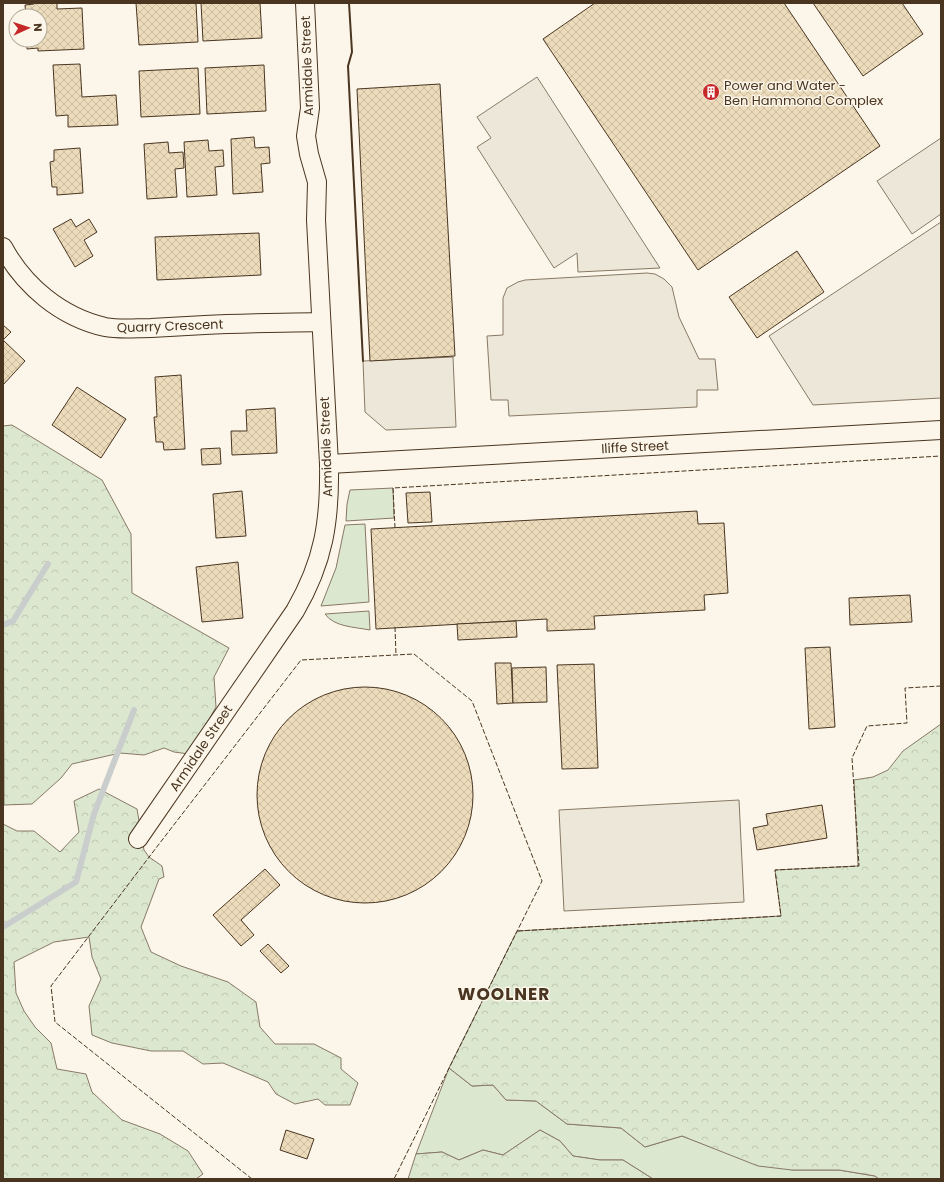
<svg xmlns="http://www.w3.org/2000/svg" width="944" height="1182" viewBox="0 0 944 1182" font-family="Poppins,sans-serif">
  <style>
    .grass { fill: #dce7d0; stroke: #887966 }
    .forest { fill: url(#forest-crowns); stroke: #887966 }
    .parking { fill: #ede7d9; stroke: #887966 }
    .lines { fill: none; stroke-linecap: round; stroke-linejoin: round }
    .stream { stroke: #c9cecd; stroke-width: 6 }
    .building { fill: url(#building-cross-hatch); stroke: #4a3520 }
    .minor-casing { stroke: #4a3520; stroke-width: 20 }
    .minor { stroke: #fbf6e9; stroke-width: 18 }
    .fence { stroke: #4a3520; stroke-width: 1; stroke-dasharray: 5 2; stroke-linecap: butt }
    .wall { stroke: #4a3520; stroke-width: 2 }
    .labels { text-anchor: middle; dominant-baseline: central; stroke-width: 3; stroke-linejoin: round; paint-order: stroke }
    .street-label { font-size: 13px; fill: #4a3520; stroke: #fbf6e9 }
    .poi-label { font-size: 13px; fill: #4a3520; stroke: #fbf6e9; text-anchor: start }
    .district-label { font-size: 17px; font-weight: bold; letter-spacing: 1px; fill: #4a3520; stroke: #fbf6e9 }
  </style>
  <defs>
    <pattern id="forest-crowns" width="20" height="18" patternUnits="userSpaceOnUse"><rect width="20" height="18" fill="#dce7d0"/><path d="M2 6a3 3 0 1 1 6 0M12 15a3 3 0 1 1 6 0" fill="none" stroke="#bec7b2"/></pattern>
    <pattern id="building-cross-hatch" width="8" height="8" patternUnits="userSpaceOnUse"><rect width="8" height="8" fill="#ecdcbc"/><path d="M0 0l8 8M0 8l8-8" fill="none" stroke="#ccbda1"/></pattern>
  </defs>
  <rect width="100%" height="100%" fill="#fbf6e9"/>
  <!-- grass -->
  <g class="grass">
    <path d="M 393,488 L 394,518 L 346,521 L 347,504 L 350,490 Z"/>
    <path d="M 365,524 L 369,602 L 321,606 L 336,568 L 345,525 Z"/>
    <path d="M 369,611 L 370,630 C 355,627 334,627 325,614 Z"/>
    <path d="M 449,1068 L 472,1086 L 493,1085 L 506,1100 L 536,1101 L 567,1124 L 621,1128 L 645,1147 L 682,1136 L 711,1147 L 792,1170 L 839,1170 L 875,1176 L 879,1179 L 653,1179 L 623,1160 L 600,1160 L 573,1156 L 560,1141 L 540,1130 L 503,1155 L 483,1150 L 459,1160 L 442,1152 L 416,1154 Z"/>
  </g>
  <!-- forest -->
  <g class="forest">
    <path d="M 12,425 L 102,480 L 131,534 L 132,593 L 229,648 L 214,677 L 216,707 L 189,754 L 174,752 L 164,748 L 144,755 L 120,753 L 72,764 L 61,778 L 32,804 L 4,805 L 3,426 Z"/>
    <path d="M 941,724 L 941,1179 L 879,1179 L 875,1176 L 839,1170 L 792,1170 L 758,1166 L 682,1136 L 645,1147 L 621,1128 L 567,1124 L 536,1101 L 506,1100 L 493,1085 L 472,1086 L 449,1068 L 517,931 L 781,916 L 775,870 L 858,866 L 854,780 L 873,777 L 888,770 L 903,751 Z"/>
    <path d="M 99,789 L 137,809 L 144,850 L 149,857 L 162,866 L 164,877 L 159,879 L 141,927 L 151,952 L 181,966 L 228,982 L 256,1002 L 260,1027 L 275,1044 L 314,1044 L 341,1058 L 341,1069 L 358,1083 L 350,1105 L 325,1105 L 318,1099 L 295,1104 L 276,1094 L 268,1082 L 223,1063 L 203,1064 L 183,1051 L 151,1051 L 112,1043 L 92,1035 L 89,1006 L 101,979 L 92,957 L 89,937 L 54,942 L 14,962 L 16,993 L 24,1011 L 35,1027 L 51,1043 L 57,1069 L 86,1074 L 92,1092 L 122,1120 L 160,1134 L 188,1151 L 203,1174 L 196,1179 L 3,1179 L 3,824 L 17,831 L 34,831 L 60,852 L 79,832 L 74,801 Z"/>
    <path d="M 540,1130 L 560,1141 L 573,1156 L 600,1160 L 623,1160 L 653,1179 L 408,1179 L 416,1154 L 442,1152 L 459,1160 L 483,1150 L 503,1155 Z"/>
  </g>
  <!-- parking -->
  <g class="parking">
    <path d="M 537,77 L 660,268 L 578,272 L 577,253 L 554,268 L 477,147 L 491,138 L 477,117 Z"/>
    <path d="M 941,138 L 941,214 L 912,234 L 877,181 Z"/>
    <path d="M 941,222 L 941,398 L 813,405 L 769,336 Z"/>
    <path d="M 647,273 L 655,274 L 664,279 L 672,287 L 679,317 L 699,359 L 715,359 L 718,390 L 697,390 L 697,407 L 509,416 L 508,400 L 491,400 L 487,336 L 503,335 L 503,298 L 507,288 L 518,282 L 525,280 Z"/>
    <path d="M 453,357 L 456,427 L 386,430 L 365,412 L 363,361 Z"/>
    <path d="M 739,800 L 744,902 L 564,911 L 559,810 Z"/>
  </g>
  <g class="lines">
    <!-- stream -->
    <g class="stream">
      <path d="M 3,625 L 13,621 L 48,564"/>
      <path d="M 3,927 L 76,882 L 94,814 L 134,710"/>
    </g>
  </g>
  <!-- building -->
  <g class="building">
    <path d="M 34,3 L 57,3 L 57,9 L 82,8 L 84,49 L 38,51 L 38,48 L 27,49 L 27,40 L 40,40 L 40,16 L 26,16 L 25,5 L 34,4 Z"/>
    <path d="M 136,3 L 196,3 L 198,42 L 139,45 Z"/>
    <path d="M 201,3 L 260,3 L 262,38 L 203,41 Z"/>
    <path d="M 595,3 L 784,3 L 880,146 L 698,270 L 543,39 Z"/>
    <path d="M 813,3 L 902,3 L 923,34 L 863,76 Z"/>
    <path d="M 80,64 L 82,97 L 116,95 L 118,125 L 68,127 L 68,115 L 56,116 L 53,65 Z"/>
    <path d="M 264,65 L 266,111 L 207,114 L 205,68 Z"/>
    <path d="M 198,68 L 200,114 L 141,117 L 139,71 Z"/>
    <path d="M 440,84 L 455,356 L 370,361 L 357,89 Z"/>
    <path d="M 254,137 L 255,148 L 269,147 L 270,163 L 261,164 L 263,192 L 233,194 L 231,139 Z"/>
    <path d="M 208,140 L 209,151 L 223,150 L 224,166 L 215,167 L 217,195 L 187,197 L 184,142 Z"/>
    <path d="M 168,142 L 169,153 L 183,152 L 184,168 L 175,169 L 177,197 L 147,199 L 144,144 Z"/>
    <path d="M 80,148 L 83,193 L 57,195 L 57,187 L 52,187 L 50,162 L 54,161 L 54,150 Z"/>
    <path d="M 71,219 L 76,227 L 89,219 L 97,232 L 84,240 L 93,256 L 75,267 L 53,229 Z"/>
    <path d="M 259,233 L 261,275 L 157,280 L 155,237 Z"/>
    <path d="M 797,251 L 824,292 L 757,338 L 729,297 Z"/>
    <path d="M 3,325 L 11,332 L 3,340 Z"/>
    <path d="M 3,340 L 25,361 L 3,385 Z"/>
    <path d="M 181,375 L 185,449 L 164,450 L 163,442 L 156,442 L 154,417 L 157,417 L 155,377 Z"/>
    <path d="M 77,387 L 126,419 L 101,458 L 52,425 Z"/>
    <path d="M 275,408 L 277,453 L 232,455 L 231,431 L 247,431 L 246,410 Z"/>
    <path d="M 220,448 L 221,464 L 202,465 L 201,449 Z"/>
    <path d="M 242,491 L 246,536 L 216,538 L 213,494 Z"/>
    <path d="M 430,492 L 432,522 L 408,523 L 406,493 Z"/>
    <path d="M 697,511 L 698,524 L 724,523 L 728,593 L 704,595 L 705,610 L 594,616 L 595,629 L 547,631 L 547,619 L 376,629 L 371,529 Z"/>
    <path d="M 238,562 L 243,618 L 202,622 L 196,567 Z"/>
    <path d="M 910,595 L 912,622 L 850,625 L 849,598 Z"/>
    <path d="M 516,621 L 517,637 L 458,640 L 457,624 Z"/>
    <path d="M 830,647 L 835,727 L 809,729 L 805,648 Z"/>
    <path d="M 495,663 L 511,663 L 513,703 L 497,704 Z"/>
    <path d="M 594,664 L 598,768 L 562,769 L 557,665 Z"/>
    <path d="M 546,667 L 547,702 L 513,703 L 512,668 Z"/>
    <circle cx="365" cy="795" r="108"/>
    <path d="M 822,805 L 827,838 L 757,850 L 753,828 L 768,825 L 766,814 Z"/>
    <path d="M 265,869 L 280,885 L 241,920 L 254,935 L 241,946 L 213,915 Z"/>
    <path d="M 268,944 L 289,966 L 281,973 L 260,951 Z"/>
    <path d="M 286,1130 L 314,1139 L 307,1159 L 280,1150 Z"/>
  </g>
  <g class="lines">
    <!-- minor casing -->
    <g class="minor-casing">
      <g id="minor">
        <path d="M 3,247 C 24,286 61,317 105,327 C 120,330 136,328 151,328 C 169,327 187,326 205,325 C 244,323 282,323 321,322"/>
        <path d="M 329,464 L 941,430"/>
        <path d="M 138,839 L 295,611 C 324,561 330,521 329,464 L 316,220 L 317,182 L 309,154 L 306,136 L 310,108 L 305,3"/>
      </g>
    </g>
    <!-- minor -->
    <use href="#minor" class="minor"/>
    <!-- fence -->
    <g class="fence">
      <path d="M 395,528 L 393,488 L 941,456"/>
      <path d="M 395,627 L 396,655"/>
      <path d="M 518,931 L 781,916 L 775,870 L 859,866 L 852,758 L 867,726 L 907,723 L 905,688 L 941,686"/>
      <path d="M 252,1179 L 55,1022 L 51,986 L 156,848 L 301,660 L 414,654 L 472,701 L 542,881 L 394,1179"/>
    </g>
    <!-- wall -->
    <path class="wall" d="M 349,3 L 352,52 L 348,66 L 363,361"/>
  </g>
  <!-- icons -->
  <defs>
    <g id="building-disc" transform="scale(0.9)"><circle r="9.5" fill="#c62828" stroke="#fbf6e9"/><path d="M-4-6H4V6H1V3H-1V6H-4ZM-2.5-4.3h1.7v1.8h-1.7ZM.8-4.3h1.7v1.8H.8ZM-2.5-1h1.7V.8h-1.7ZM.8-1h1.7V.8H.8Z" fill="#fff"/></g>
  </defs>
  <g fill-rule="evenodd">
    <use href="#building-disc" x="711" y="92"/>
  </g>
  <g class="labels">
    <!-- street labels -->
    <g class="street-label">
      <text transform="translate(307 66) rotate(-92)">Armidale Street</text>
      <text transform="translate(170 326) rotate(-2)">Quarry Crescent</text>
      <text transform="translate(326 447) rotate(-92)">Armidale Street</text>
      <text transform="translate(635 447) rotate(-3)">Iliffe Street</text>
      <text transform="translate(201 748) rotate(-56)">Armidale Street</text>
    </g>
    <!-- poi labels -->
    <g class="poi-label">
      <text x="724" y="85">Power and Water -<tspan x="724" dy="15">Ben Hammond Complex</tspan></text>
    </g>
    <!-- district labels -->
    <g class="district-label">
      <text x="504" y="994">WOOLNER</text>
    </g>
  </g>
  <!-- border -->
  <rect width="944" height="1182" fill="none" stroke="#4a3520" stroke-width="8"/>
  <!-- north arrow -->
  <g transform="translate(28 28) rotate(87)"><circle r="19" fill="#fbf6e9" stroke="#b4a999"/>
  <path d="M0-3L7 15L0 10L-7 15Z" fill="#c62828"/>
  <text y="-6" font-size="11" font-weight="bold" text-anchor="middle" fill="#4a3520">N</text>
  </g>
</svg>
